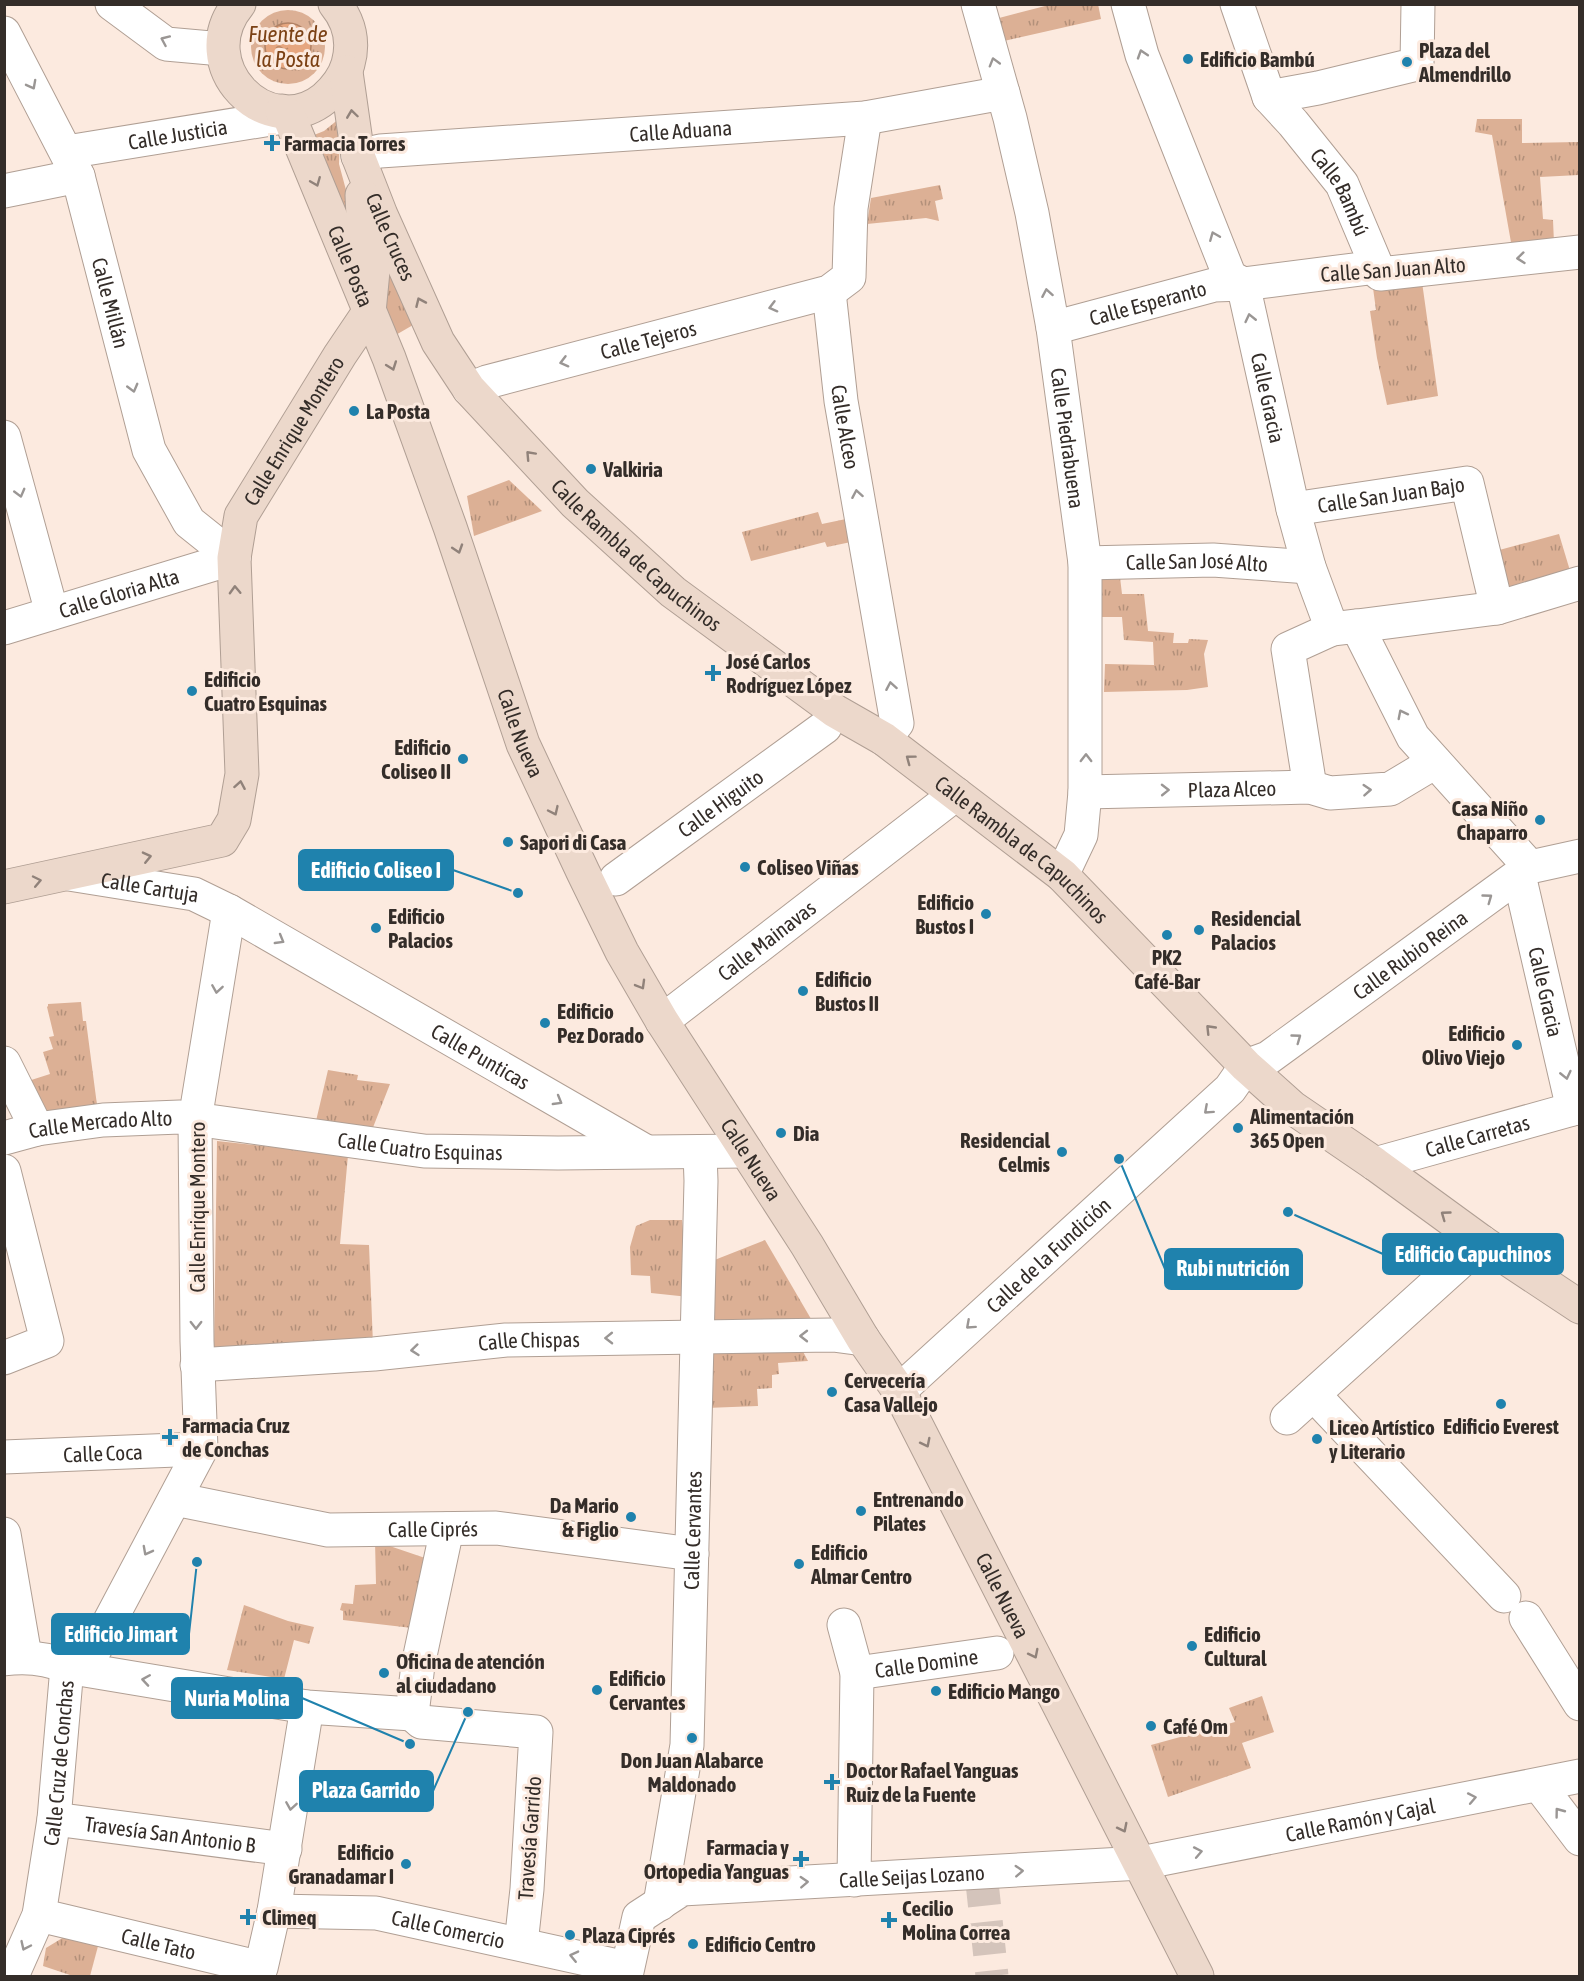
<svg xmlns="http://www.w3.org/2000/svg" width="1584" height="1981" viewBox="0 0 1584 1981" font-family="'Asap Condensed',sans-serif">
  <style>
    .grass { fill: url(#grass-tufts) }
    .water { fill: url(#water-ripples); stroke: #b18265; stroke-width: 1.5 }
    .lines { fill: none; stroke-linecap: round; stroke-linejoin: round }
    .street-tunnel { stroke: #d4c4bb; stroke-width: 33; stroke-dasharray: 33 16; stroke-linecap: butt }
    .street-casing { stroke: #b09f94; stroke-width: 35 }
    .secondary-casing { stroke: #b09f94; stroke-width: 35 }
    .street { stroke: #fff; stroke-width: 33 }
    .secondary { stroke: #ecd8cb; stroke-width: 33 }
    .oneway { stroke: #9a9694 }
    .oneway2 { stroke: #90827a }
    .poi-dot { fill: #1f82ad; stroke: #fceadf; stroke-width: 2 }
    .labels { text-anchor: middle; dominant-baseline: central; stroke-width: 6; stroke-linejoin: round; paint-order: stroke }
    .poi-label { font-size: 21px; font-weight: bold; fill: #342d29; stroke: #fceadf; text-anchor: start }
    .street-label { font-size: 21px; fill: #342d29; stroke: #fceadf }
    .water-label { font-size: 22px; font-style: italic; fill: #7b4115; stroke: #fceadf }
    .leader { fill: none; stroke: #1f82ad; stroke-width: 2 }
    .callout-dot { fill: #1f82ad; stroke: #fceadf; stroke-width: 2 }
    .callout { fill: #1f82ad; stroke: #1f82ad; stroke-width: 2 }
    .callout-label { font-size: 22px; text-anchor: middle; font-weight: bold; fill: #fff }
  </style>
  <defs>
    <pattern id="grass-tufts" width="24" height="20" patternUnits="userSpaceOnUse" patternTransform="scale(1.5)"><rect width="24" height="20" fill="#dcb095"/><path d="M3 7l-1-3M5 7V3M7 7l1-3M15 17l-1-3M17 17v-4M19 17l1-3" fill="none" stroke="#b3907a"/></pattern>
    <pattern id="water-ripples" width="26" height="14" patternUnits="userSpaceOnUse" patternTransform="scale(1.5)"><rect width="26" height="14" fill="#e6a67f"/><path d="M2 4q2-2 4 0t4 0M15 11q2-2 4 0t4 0" fill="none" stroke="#bb8868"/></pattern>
  </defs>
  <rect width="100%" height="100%" fill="#fceadf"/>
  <!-- grass -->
  <g class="grass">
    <path d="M 1098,4 L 1101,19 L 1004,41 L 999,18 L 1049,5 Z"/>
    <circle cx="288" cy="47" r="37"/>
    <path d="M 340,118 L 339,164 L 360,242 L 309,137 L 324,131 Z"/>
    <path d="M 1477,119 L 1522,119 L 1522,143 L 1579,142 L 1579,175 L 1540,177 L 1543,219 L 1553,220 L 1554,243 L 1512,248 L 1492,135 L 1475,132 Z"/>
    <path d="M 940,185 L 943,199 L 935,201 L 939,221 L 926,218 L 867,224 L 871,198 Z"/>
    <path d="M 380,235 L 413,325 L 394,336 L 380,297 Z"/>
    <path d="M 1422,282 L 1438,396 L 1387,405 L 1377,358 L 1370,311 L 1376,310 L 1373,288 Z"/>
    <path d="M 509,480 L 542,511 L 474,536 L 467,496 Z"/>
    <path d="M 818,512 L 822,524 L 846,519 L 851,542 L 827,547 L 825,542 L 751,561 L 742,532 Z"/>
    <path d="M 1559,534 L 1571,574 L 1505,598 L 1492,552 Z"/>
    <path d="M 1119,569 L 1122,594 L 1144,594 L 1148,631 L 1174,633 L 1173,643 L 1188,643 L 1189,639 L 1208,640 L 1204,654 L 1208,687 L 1187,690 L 1104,692 L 1105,664 L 1154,665 L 1153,642 L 1124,640 L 1122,617 L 1102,617 L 1099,570 Z"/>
    <path d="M 81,1002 L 83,1021 L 86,1021 L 97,1105 L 43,1116 L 25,1082 L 50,1074 L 43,1052 L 53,1049 L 49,1037 L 54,1036 L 47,1007 L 48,1006 L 48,1004 Z"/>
    <path d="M 328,1070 L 358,1075 L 357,1080 L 390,1084 L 372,1130 L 316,1121 Z"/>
    <path d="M 217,1141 L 348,1155 L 340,1244 L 369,1245 L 373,1344 L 214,1348 Z"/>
    <path d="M 650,1220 L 682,1220 L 689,1297 L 651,1293 L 650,1276 L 631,1275 L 630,1247 L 636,1226 Z"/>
    <path d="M 765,1240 L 814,1324 L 712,1324 L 712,1261 Z"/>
    <path d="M 799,1344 L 808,1361 L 778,1363 L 779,1374 L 772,1375 L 772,1388 L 757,1389 L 758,1406 L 706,1408 L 706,1346 Z"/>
    <path d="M 375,1541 L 428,1559 L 412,1628 L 343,1620 L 343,1611 L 340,1610 L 342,1603 L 353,1604 L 355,1585 L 376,1584 Z"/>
    <path d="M 244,1605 L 288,1621 L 314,1627 L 309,1644 L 294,1640 L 284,1679 L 227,1670 Z"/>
    <path d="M 1262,1696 L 1274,1732 L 1242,1743 L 1251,1768 L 1168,1797 L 1151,1745 L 1235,1722 L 1229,1708 Z"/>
    <path d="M 77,1929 L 101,1935 L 90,1976 L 73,1976 L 43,1966 L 46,1948 Z"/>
  </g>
  <!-- water -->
  <circle class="water" cx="288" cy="46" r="23"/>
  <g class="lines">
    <!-- street-tunnel -->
    <path class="street-tunnel" d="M 981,1873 L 992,1976"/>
    <!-- street casing -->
    <g class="street-casing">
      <g id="street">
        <path d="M 112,4 L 166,44 L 222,49"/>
        <path id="s1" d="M 978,4 L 1010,118 L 1032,213 L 1053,328 L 1085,563 L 1085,792 L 1081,835 L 1062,875"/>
        <path id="s2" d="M 1128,4 L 1142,55 L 1230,277 L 1243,284 L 1293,509 L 1309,567 L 1332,629 L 1357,626 L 1413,737 L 1530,867"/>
        <path id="s3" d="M 1237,4 L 1269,97 L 1293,123 L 1342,184 L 1377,267"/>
        <path id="s4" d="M 4,33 L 78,176 L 149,450 L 189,522 L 234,558"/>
        <path d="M 1269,97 L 1318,88 L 1417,64 L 1418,4"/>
        <path id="s5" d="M 67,152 L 289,116"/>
        <path id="s6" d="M 358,156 L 380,151 L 865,118 L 1003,93"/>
        <path d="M 4,191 L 78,176"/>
        <path id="s7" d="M 829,292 L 841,401 L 897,723 L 884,739"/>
        <path id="s8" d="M 1053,328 L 1214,285 L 1243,284 L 1377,267 L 1380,274 L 1580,252"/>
        <path id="s9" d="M 469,389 L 487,382 L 829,292 L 849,277 L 851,208 L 865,118"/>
        <path d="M 4,437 L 52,613"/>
        <path id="s10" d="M 1293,509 L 1467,483 L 1497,608"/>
        <path id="s11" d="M 1085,563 L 1213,560 L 1309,567"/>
        <path d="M 1357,626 L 1497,608 L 1580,583"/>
        <path id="s12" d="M 4,628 L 234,558"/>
        <path d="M 1310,787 L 1288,649 L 1332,629"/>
        <path id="s13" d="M 1085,792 L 1310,787 L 1330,793 L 1390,789 L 1435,762"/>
        <path id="s14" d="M 69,874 L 194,894 L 229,911 L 645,1151"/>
        <path id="s15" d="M 1519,875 L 1573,1109"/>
        <path id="s16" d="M 616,879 L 825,727"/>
        <path id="s17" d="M 662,1021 L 956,794"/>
        <path d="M 4,1063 L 37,1129"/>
        <path id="s18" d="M 4,1138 L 37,1129 L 103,1120 L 180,1117 L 424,1151 L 558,1153 L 746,1151"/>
        <path id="s19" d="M 1375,1164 L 1580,1107"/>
        <path d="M 4,1171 L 47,1341 L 4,1358"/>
        <path id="s20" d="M 197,1365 L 374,1354 L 506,1340 L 833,1335 L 863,1339"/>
        <path id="s21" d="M 899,1391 L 1230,1089 L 1246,1066 L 1268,1058 L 1530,867 L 1580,856"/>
        <path d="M 1314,1395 L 1504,1596"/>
        <path d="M 1287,1418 L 1482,1242"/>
        <path id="s22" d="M 4,1457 L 201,1449"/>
        <path id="s23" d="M 175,1499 L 328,1530 L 496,1528 L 692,1554"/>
        <path d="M 4,1534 L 25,1656"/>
        <path d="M 1526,1618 L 1580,1704"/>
        <path d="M 844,1625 L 857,1673 L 854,1880"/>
        <path d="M 4,1659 C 27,1656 47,1658 67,1667 L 307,1707 L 412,1714"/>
        <path id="s24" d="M 857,1673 L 997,1653"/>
        <path d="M 412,1714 L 421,1722 L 536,1732 L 527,1889 L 521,1944"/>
        <path d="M 412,1714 L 418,1665 L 447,1529"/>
        <path d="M 1539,1785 L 1580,1839"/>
        <path id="s25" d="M 54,1819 L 285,1849"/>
        <path id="s26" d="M 660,1904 L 687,1745 L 701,1181 L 700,1153"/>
        <path id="s27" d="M 274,1911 L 376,1913 L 627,1968"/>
        <path id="s28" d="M 39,1915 L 261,1968 L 274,1911 L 307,1707"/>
        <path id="s29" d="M 12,1976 L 39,1915 L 54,1819 L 67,1667 L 95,1649 L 201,1449 L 197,1341 L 195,1120 L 229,911"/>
        <path id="s30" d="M 626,1976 L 639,1917 L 682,1889 L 1141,1863 L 1580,1776"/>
      </g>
    </g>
    <!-- secondary casing -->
    <g class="secondary-casing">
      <g id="secondary">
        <path d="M 239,4 C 189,64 267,145 325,98 C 336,88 344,78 348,64 C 354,43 350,22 335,4"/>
        <path id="s31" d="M 346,72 L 358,156 L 381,215 L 438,342 L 469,389 L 575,503 L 673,592 L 835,711 L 884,739 L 1062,875 L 1246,1066 L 1293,1108 L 1375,1164 L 1482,1242 L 1580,1307"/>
        <path id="s32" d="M 282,111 L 289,116 L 389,358 L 450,527 L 523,744 L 583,872 L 622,952 L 662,1021 L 807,1245 L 863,1339 L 899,1391 L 1197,1976"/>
        <path id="s33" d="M 4,887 L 222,840 L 234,820 L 242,774 L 234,558 L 241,516 L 340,355 L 369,312 L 373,271 L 363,217 L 362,195"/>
      </g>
    </g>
    <!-- street -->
    <use href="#street" class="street"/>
    <!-- secondary -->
    <use href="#secondary" class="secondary"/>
  </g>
  <!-- one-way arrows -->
  <defs><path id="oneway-chevron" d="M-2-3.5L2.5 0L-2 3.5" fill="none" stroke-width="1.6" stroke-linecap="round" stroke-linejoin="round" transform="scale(1.5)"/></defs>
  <g class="oneway">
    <use href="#oneway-chevron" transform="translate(165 40) rotate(-156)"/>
    <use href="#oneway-chevron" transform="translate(1142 54) rotate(-108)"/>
    <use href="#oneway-chevron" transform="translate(994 62) rotate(-106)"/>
    <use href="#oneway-chevron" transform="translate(32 85) rotate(62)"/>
    <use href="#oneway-chevron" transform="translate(1214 236) rotate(-112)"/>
    <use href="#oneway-chevron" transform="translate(1521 258) rotate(174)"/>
    <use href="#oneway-chevron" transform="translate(1047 293) rotate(-100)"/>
    <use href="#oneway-chevron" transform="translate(773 307) rotate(165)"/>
    <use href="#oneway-chevron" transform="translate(1250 318) rotate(-103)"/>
    <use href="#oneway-chevron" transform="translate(564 362) rotate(165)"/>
    <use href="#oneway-chevron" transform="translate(133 388) rotate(75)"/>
    <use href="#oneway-chevron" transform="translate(20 493) rotate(75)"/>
    <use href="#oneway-chevron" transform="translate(857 494) rotate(-100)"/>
    <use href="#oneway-chevron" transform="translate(891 686) rotate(-100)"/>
    <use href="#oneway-chevron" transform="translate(1402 714) rotate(-117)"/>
    <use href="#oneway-chevron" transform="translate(1086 758) rotate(-90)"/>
    <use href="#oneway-chevron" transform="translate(1165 790) rotate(-1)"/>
    <use href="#oneway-chevron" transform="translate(1367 790) rotate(-4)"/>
    <use href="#oneway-chevron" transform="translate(1488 898) rotate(-36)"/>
    <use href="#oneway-chevron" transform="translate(280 940) rotate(30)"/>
    <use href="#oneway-chevron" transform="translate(217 989) rotate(99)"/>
    <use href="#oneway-chevron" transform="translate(1297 1038) rotate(-36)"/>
    <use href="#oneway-chevron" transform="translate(1566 1075) rotate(77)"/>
    <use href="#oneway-chevron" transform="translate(558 1101) rotate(30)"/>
    <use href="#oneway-chevron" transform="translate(1208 1110) rotate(138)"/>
    <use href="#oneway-chevron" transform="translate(196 1325) rotate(90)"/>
    <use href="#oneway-chevron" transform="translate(970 1325) rotate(138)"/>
    <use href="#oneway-chevron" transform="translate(804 1336) rotate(180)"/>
    <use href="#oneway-chevron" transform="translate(609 1338) rotate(179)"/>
    <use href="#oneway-chevron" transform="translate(415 1350) rotate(174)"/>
    <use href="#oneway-chevron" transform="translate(147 1551) rotate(118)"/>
    <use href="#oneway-chevron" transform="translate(146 1680) rotate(-171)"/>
    <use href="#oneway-chevron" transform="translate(1472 1798) rotate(-11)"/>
    <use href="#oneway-chevron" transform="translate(291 1806) rotate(99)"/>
    <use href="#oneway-chevron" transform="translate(1559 1812) rotate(-127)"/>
    <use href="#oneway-chevron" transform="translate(1198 1852) rotate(-11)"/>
    <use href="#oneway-chevron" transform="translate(1019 1871) rotate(-3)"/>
    <use href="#oneway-chevron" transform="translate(804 1882) rotate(-3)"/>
    <use href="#oneway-chevron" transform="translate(25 1946) rotate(115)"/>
    <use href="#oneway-chevron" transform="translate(574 1956) rotate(-167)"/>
  </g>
  <g class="oneway2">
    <use href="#oneway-chevron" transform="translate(352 114) rotate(-98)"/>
    <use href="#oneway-chevron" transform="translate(316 182) rotate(68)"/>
    <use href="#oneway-chevron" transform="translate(420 302) rotate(-114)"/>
    <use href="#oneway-chevron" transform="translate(392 366) rotate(70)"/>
    <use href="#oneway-chevron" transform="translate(530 455) rotate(-133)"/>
    <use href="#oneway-chevron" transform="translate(458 549) rotate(72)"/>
    <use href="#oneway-chevron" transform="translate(235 590) rotate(-92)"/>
    <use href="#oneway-chevron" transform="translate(910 759) rotate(-143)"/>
    <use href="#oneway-chevron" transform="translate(240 785) rotate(-80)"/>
    <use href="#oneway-chevron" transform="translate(554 811) rotate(65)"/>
    <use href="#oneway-chevron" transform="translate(147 857) rotate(-13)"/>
    <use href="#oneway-chevron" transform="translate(37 881) rotate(-12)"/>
    <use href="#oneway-chevron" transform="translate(641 985) rotate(60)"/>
    <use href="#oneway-chevron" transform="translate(1210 1029) rotate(-134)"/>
    <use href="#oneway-chevron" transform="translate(1445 1215) rotate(-144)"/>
    <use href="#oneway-chevron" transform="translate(926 1443) rotate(63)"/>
    <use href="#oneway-chevron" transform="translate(1034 1654) rotate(63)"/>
    <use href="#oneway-chevron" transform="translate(1123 1828) rotate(63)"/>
  </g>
  <!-- markers -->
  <g class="poi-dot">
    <circle cx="1188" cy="59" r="6"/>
    <circle cx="1407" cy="62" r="6"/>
    <path d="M269 134h6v6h6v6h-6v6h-6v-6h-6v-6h6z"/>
    <circle cx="354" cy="411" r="6"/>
    <circle cx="591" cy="469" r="6"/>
    <path d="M710 664h6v6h6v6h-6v6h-6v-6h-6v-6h6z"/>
    <circle cx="192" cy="691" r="6"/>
    <circle cx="463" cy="759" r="6"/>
    <circle cx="1540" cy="820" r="6"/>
    <circle cx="508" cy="842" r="6"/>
    <circle cx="745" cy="867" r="6"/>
    <circle cx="986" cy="914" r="6"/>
    <circle cx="376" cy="928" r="6"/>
    <circle cx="1199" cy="930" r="6"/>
    <circle cx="1167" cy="935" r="6"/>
    <circle cx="803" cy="991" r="6"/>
    <circle cx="545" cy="1023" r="6"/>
    <circle cx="1517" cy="1045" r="6"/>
    <circle cx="1238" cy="1128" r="6"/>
    <circle cx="781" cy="1133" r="6"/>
    <circle cx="1062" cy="1152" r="6"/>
    <circle cx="832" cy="1392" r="6"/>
    <circle cx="1501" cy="1404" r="6"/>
    <path d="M167 1428h6v6h6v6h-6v6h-6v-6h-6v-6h6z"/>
    <circle cx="1317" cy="1439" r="6"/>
    <circle cx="861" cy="1511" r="6"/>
    <circle cx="631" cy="1517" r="6"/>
    <circle cx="799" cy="1564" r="6"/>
    <circle cx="1192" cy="1646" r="6"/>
    <circle cx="384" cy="1673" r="6"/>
    <circle cx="597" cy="1690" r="6"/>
    <circle cx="936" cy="1691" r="6"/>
    <circle cx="1151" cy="1726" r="6"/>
    <circle cx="692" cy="1738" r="6"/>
    <path d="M829 1773h6v6h6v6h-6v6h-6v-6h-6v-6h6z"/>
    <path d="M798 1850h6v6h6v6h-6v6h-6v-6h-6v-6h6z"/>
    <circle cx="406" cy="1864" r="6"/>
    <path d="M245 1908h6v6h6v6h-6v6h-6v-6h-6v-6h6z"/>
    <path d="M886 1911h6v6h6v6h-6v6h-6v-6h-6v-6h6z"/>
    <circle cx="570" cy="1935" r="6"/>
    <circle cx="693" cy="1944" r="6"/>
  </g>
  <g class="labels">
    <!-- poi labels -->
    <g class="poi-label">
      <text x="1419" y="50">Plaza del<tspan x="1419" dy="24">Almendrillo</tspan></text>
      <text x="1200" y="59">Edificio Bambú</text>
      <text x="284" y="143">Farmacia Torres</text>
      <text x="366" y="411">La Posta</text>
      <text x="603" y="469">Valkiria</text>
      <text x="726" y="661">José Carlos<tspan x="726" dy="24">Rodríguez López</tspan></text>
      <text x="204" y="679">Edificio<tspan x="204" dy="24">Cuatro Esquinas</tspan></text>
      <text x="451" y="747" text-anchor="end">Edificio<tspan x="451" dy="24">Coliseo II</tspan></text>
      <text x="1528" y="808" text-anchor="end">Casa Niño<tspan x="1528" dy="24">Chaparro</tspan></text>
      <text x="520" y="842">Sapori di Casa</text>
      <text x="757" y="867">Coliseo Viñas</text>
      <text x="974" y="902" text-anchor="end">Edificio<tspan x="974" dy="24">Bustos I</tspan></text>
      <text x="388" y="916">Edificio<tspan x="388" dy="24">Palacios</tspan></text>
      <text x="1211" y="918">Residencial<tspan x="1211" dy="24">Palacios</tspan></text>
      <text x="1167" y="957" text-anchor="middle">PK2<tspan x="1167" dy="24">Café-Bar</tspan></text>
      <text x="815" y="979">Edificio<tspan x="815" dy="24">Bustos II</tspan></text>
      <text x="557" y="1011">Edificio<tspan x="557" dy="24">Pez Dorado</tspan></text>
      <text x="1505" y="1033" text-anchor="end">Edificio<tspan x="1505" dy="24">Olivo Viejo</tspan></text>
      <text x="1250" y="1116">Alimentación<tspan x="1250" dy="24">365 Open</tspan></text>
      <text x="793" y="1133">Dia</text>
      <text x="1050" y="1140" text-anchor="end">Residencial<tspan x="1050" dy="24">Celmis</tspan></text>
      <text x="844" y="1380">Cervecería<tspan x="844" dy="24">Casa Vallejo</tspan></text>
      <text x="182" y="1425">Farmacia Cruz<tspan x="182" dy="24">de Conchas</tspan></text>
      <text x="1501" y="1426" text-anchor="middle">Edificio Everest</text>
      <text x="1329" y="1427">Liceo Artístico<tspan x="1329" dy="24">y Literario</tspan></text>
      <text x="873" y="1499">Entrenando<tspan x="873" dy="24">Pilates</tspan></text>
      <text x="619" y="1505" text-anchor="end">Da Mario<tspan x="619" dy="24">&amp; Figlio</tspan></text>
      <text x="811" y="1552">Edificio<tspan x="811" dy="24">Almar Centro</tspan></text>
      <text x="1204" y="1634">Edificio<tspan x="1204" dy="24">Cultural</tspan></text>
      <text x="396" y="1661">Oficina de atención<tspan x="396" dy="24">al ciudadano</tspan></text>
      <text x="609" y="1678">Edificio<tspan x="609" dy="24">Cervantes</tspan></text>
      <text x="948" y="1691">Edificio Mango</text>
      <text x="1163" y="1726">Café Om</text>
      <text x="692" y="1760" text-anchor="middle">Don Juan Alabarce<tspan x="692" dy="24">Maldonado</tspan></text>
      <text x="846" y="1770">Doctor Rafael Yanguas<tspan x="846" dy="24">Ruiz de la Fuente</tspan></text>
      <text x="789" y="1847" text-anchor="end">Farmacia y<tspan x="789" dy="24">Ortopedia Yanguas</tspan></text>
      <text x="394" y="1852" text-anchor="end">Edificio<tspan x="394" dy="24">Granadamar I</tspan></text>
      <text x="902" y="1908">Cecilio<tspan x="902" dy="24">Molina Correa</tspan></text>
      <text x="262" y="1917">Climeq</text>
      <text x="582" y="1935">Plaza Ciprés</text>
      <text x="705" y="1944">Edificio Centro</text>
    </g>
    <!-- street labels -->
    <g class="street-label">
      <text stroke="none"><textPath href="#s6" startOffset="324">Calle Aduana</textPath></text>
      <text stroke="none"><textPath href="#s5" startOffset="112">Calle Justicia</textPath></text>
      <text stroke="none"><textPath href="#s3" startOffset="218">Calle Bambú</textPath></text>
      <text stroke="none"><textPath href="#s31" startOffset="172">Calle Cruces</textPath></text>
      <text stroke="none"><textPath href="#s32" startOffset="171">Calle Posta</textPath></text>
      <text transform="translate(1393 269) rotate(-4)">Calle San Juan Alto</text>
      <text stroke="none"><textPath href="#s4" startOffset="292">Calle Millán</textPath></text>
      <text stroke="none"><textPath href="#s8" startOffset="98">Calle Esperanto</textPath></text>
      <text stroke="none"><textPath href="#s9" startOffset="186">Calle Tejeros</textPath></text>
      <text stroke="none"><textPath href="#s2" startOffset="423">Calle Gracia</textPath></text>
      <text stroke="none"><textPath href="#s7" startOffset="136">Calle Alceo</textPath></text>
      <text stroke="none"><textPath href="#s33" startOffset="652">Calle Enrique Montero</textPath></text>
      <text stroke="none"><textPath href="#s1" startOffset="444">Calle Piedrabuena</textPath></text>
      <text stroke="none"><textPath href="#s10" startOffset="99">Calle San Juan Bajo</textPath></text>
      <text stroke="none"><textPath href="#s31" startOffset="580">Calle Rambla de Capuchinos</textPath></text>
      <text stroke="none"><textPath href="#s11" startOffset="112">Calle San José Alto</textPath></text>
      <text stroke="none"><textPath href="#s12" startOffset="120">Calle Gloria Alta</textPath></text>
      <text stroke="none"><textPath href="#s32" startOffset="668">Calle Nueva</textPath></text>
      <text stroke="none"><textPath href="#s13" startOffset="147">Plaza Alceo</textPath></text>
      <text stroke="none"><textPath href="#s16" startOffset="129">Calle Higuito</textPath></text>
      <text stroke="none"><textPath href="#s31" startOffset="1066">Calle Rambla de Capuchinos</textPath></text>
      <text stroke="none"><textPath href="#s14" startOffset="82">Calle Cartuja</textPath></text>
      <text stroke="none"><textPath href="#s17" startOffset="132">Calle Mainavas</textPath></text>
      <text stroke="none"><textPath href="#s21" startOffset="675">Calle Rubio Reina</textPath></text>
      <text stroke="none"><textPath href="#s15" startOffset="120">Calle Gracia</textPath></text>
      <text stroke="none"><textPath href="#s14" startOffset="456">Calle Punticas</textPath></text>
      <text stroke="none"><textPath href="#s18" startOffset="98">Calle Mercado Alto</textPath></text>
      <text stroke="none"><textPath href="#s19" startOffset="106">Calle Carretas</textPath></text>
      <text stroke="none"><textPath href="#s18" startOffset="420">Calle Cuatro Esquinas</textPath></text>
      <text stroke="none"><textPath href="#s32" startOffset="1154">Calle Nueva</textPath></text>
      <text transform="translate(197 1207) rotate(-90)">Calle Enrique Montero</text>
      <text stroke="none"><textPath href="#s21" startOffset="202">Calle de la Fundición</textPath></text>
      <text stroke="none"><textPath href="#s20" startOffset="333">Calle Chispas</textPath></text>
      <text stroke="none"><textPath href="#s22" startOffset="99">Calle Coca</textPath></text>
      <text stroke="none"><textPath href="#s23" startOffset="261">Calle Ciprés</textPath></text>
      <text stroke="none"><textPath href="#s26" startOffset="376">Calle Cervantes</textPath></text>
      <text stroke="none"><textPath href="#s32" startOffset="1658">Calle Nueva</textPath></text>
      <text stroke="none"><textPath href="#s24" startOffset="70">Calle Domine</textPath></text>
      <text stroke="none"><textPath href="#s29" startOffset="220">Calle Cruz de Conchas</textPath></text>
      <text stroke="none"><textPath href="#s30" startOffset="795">Calle Ramón y Cajal</textPath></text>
      <text stroke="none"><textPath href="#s25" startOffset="117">Travesía San Antonio B</textPath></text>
      <text transform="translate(529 1838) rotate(-86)">Travesía Garrido</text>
      <text stroke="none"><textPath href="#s30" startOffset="342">Calle Seijas Lozano</textPath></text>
      <text stroke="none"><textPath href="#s27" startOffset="176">Calle Comercio</textPath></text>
      <text stroke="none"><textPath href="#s28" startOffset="123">Calle Tato</textPath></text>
    </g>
    <!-- water labels -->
    <g class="water-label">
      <text x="288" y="34">Fuente de<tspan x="288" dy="25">la Posta</tspan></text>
    </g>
  </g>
  <!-- callouts -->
  <path class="leader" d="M518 893L453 870M1288 1212L1383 1254M1119 1159L1165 1269M197 1562L189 1634M410 1744L302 1698M468 1712L433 1791"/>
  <g class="callout-dot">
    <circle cx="518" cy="893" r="6"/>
    <circle cx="1288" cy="1212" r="6"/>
    <circle cx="1119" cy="1159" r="6"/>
    <circle cx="197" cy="1562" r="6"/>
    <circle cx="410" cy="1744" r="6"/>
    <circle cx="468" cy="1712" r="6"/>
  </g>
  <g class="callout">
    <rect x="299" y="850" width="154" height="40" rx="6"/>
    <rect x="1383" y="1234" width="180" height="40" rx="6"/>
    <rect x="1165" y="1249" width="137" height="40" rx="6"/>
    <rect x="52" y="1614" width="137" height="40" rx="6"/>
    <rect x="172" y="1678" width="130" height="40" rx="6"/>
    <rect x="300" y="1771" width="133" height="40" rx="6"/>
  </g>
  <g class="callout-label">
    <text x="376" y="878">Edificio Coliseo I</text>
    <text x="1473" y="1262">Edificio Capuchinos</text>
    <text x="1233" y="1276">Rubi nutrición</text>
    <text x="121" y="1642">Edificio Jimart</text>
    <text x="237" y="1706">Nuria Molina</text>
    <text x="366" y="1798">Plaza Garrido</text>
  </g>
  <!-- border -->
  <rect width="1584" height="1981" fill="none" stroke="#342d29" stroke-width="12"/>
</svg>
